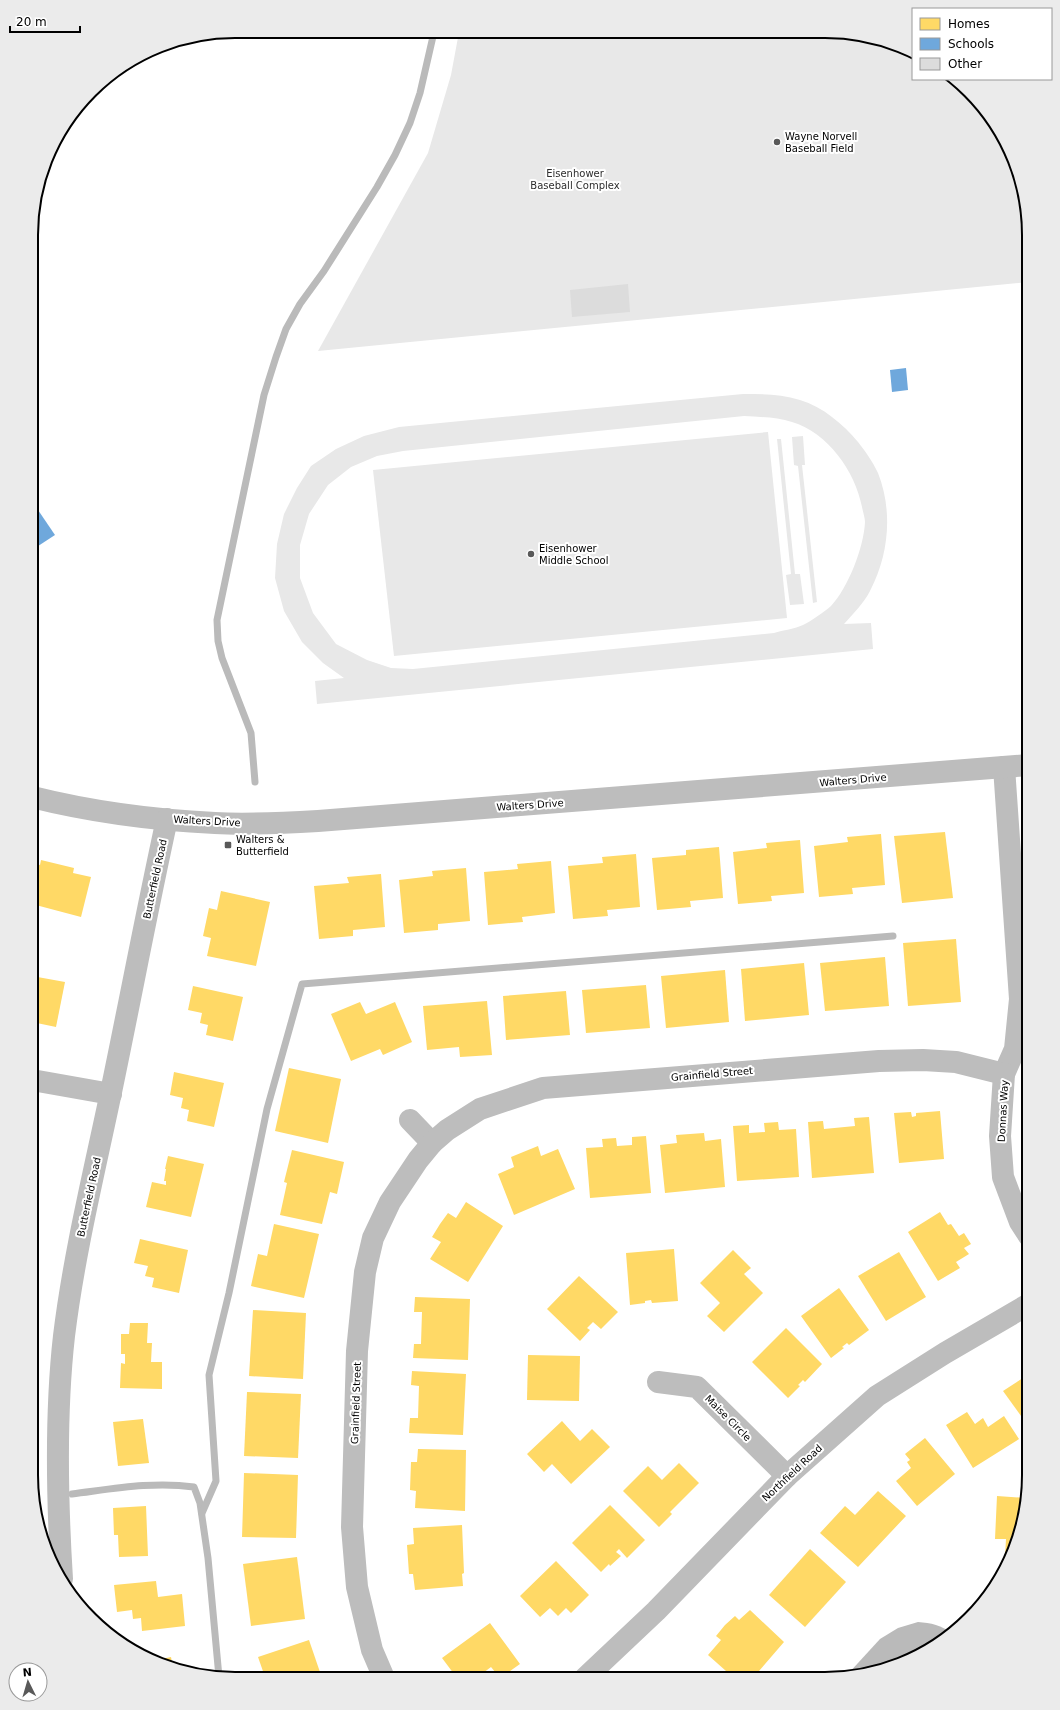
<svg xmlns="http://www.w3.org/2000/svg" width="1060" height="1710" viewBox="0 0 1060 1710" font-family="'DejaVu Sans',sans-serif">
  <style>
    .green { fill: #e8e8e8; fill-rule: evenodd }
    .water { fill: #bababa }
    .homes { fill: #ffd966 }
    .schools { fill: #6fa8dc }
    .lines { fill: none; stroke-linecap: round; stroke-linejoin: round }
    .stream { stroke: #bababa; stroke-width: 7 }
    .building { fill: #dcdcdc }
    .minor { stroke: #bdbdbd; stroke-width: 22 }
    .poi-dot { fill: #595959; stroke: #fff; stroke-width: 1.5 }
    .labels { text-anchor: middle; dominant-baseline: central; stroke-width: 4; stroke-linejoin: round; paint-order: stroke }
    .poi-label { font-size: 10px; fill: #000; stroke: #fff; text-anchor: start }
    .park-label { font-size: 10px; fill: #2d2d2d; stroke: #fff }
    .street-label { font-size: 10px; fill: #000; stroke: #fff }
    .rim { fill: none; stroke: #000; stroke-width: 2 }
  </style>
  <rect width="100%" height="100%" fill="#fff"/>
  <!-- green -->
  <g class="green">
    <path d="M 459,32 L 852,33 L 903,47 L 913,52 L 913,79 L 955,79 L 987,111 L 1014,157 L 1029,235 L 1029,282 L 318,351 L 428,153 L 451,75 Z"/>
    <path d="M 743,394 C 763,394 781,394 800,400 C 823,407 843,424 858,442 C 865,451 873,462 878,473 C 893,511 889,555 870,591 C 864,603 853,614 844,624 L 871,623 L 873,649 L 317,704 L 315,681 L 344,678 L 323,663 L 302,642 L 284,611 L 275,578 L 277,544 L 284,514 L 297,488 L 311,466 L 336,449 L 364,436 L 399,427 ZM 744,416 C 760,417 777,417 792,422 C 828,433 855,471 862,507 C 863,512 865,518 865,522 C 864,547 848,588 831,606 C 825,611 810,622 803,625 C 795,629 783,630 774,633 L 413,669 L 391,668 L 367,660 L 336,644 L 313,613 L 300,578 L 300,545 L 309,514 L 328,485 L 351,467 L 377,456 L 403,451 Z"/>
    <path d="M 768,432 L 787,618 L 394,656 L 373,470 Z"/>
    <path d="M 803,436 L 805,465 L 802,465 L 817,602 L 813,603 L 798,466 L 794,465 L 792,437 Z"/>
    <path d="M 777,439 L 781,439 L 795,574 L 800,574 L 804,604 L 790,605 L 786,575 L 791,574 Z"/>
  </g>
  <!-- water -->
  <path class="water" d="M 918,1622 C 931,1623 941,1625 953,1634 L 903,1664 L 847,1675 L 880,1639 L 898,1628 Z"/>
  <!-- homes -->
  <g class="homes">
    <path d="M 945,832 L 953,898 L 902,903 L 894,836 Z"/>
    <path d="M 881,834 L 885,885 L 852,888 L 853,894 L 819,897 L 814,846 L 848,842 L 847,837 Z"/>
    <path d="M 800,840 L 804,893 L 771,896 L 772,901 L 738,904 L 733,852 L 767,848 L 766,843 Z"/>
    <path d="M 719,847 L 723,898 L 690,901 L 691,907 L 657,910 L 652,858 L 686,855 L 686,850 Z"/>
    <path d="M 636,854 L 640,907 L 607,910 L 608,916 L 573,919 L 568,866 L 603,863 L 602,857 Z"/>
    <path d="M 41,860 L 74,868 L 73,873 L 91,877 L 81,917 L 32,904 L 32,863 L 40,865 Z"/>
    <path d="M 551,861 L 555,913 L 522,917 L 523,922 L 488,925 L 484,872 L 518,869 L 517,864 Z"/>
    <path d="M 466,868 L 470,921 L 438,924 L 438,930 L 404,933 L 399,880 L 433,876 L 432,871 Z"/>
    <path d="M 381,874 L 385,927 L 353,930 L 353,936 L 319,939 L 314,886 L 349,883 L 347,877 Z"/>
    <path d="M 221,891 L 270,902 L 256,966 L 207,956 L 211,938 L 203,936 L 209,908 L 217,910 Z"/>
    <path d="M 956,939 L 961,1002 L 908,1006 L 903,943 Z"/>
    <path d="M 885,957 L 889,1006 L 825,1011 L 820,963 Z"/>
    <path d="M 804,963 L 809,1015 L 745,1021 L 741,969 Z"/>
    <path d="M 725,970 L 729,1022 L 666,1028 L 661,976 Z"/>
    <path d="M 32,976 L 65,982 L 56,1027 L 32,1022 Z"/>
    <path d="M 646,985 L 650,1028 L 586,1033 L 582,990 Z"/>
    <path d="M 193,986 L 243,997 L 233,1041 L 206,1035 L 208,1025 L 200,1023 L 202,1013 L 188,1010 Z"/>
    <path d="M 566,991 L 570,1035 L 506,1040 L 503,996 Z"/>
    <path d="M 487,1001 L 492,1055 L 460,1057 L 459,1047 L 427,1050 L 423,1006 Z"/>
    <path d="M 360,1002 L 366,1014 L 395,1002 L 412,1042 L 383,1055 L 380,1049 L 351,1061 L 331,1014 Z"/>
    <path d="M 289,1068 L 341,1079 L 328,1143 L 275,1131 Z"/>
    <path d="M 174,1072 L 224,1083 L 214,1127 L 187,1121 L 189,1110 L 181,1108 L 183,1098 L 170,1095 Z"/>
    <path d="M 940,1111 L 944,1159 L 899,1163 L 894,1113 L 911,1112 L 912,1117 L 916,1116 L 916,1113 Z"/>
    <path d="M 869,1117 L 874,1173 L 812,1178 L 808,1122 L 823,1121 L 824,1129 L 855,1126 L 854,1118 Z"/>
    <path d="M 778,1122 L 779,1130 L 796,1129 L 799,1177 L 737,1181 L 733,1126 L 749,1125 L 749,1133 L 765,1132 L 764,1123 Z"/>
    <path d="M 704,1133 L 705,1141 L 721,1139 L 725,1187 L 665,1193 L 660,1145 L 677,1143 L 676,1135 Z"/>
    <path d="M 646,1136 L 651,1193 L 590,1198 L 586,1148 L 603,1147 L 602,1139 L 616,1138 L 617,1146 L 632,1145 L 632,1137 Z"/>
    <path d="M 31,1143 L 39,1145 L 32,1176 L 31,1176 Z"/>
    <path d="M 538,1146 L 541,1156 L 558,1149 L 575,1189 L 514,1215 L 498,1174 L 514,1167 L 511,1157 Z"/>
    <path d="M 292,1150 L 344,1162 L 337,1194 L 330,1192 L 322,1224 L 280,1215 L 287,1183 L 284,1182 Z"/>
    <path d="M 168,1156 L 204,1164 L 191,1217 L 146,1207 L 152,1182 L 166,1185 L 166,1181 L 164,1181 L 166,1169 L 165,1169 Z"/>
    <path d="M 466,1202 L 503,1226 L 468,1282 L 430,1259 L 441,1242 L 432,1237 L 440,1224 L 448,1213 L 456,1218 Z"/>
    <path d="M 940,1212 L 948,1225 L 951,1224 L 959,1236 L 964,1233 L 971,1244 L 964,1248 L 969,1254 L 956,1262 L 960,1268 L 938,1281 L 908,1232 Z"/>
    <path d="M 274,1224 L 319,1234 L 304,1298 L 251,1286 L 258,1254 L 267,1256 Z"/>
    <path d="M 140,1239 L 188,1250 L 179,1293 L 152,1287 L 154,1278 L 145,1276 L 148,1266 L 134,1263 Z"/>
    <path d="M 674,1249 L 678,1301 L 652,1303 L 651,1300 L 645,1301 L 645,1303 L 630,1305 L 626,1253 Z"/>
    <path d="M 733,1250 L 751,1268 L 744,1274 L 763,1293 L 724,1332 L 707,1316 L 720,1303 L 700,1283 Z"/>
    <path d="M 899,1252 L 926,1297 L 886,1321 L 858,1276 Z"/>
    <path d="M 579,1276 L 618,1312 L 601,1329 L 593,1322 L 587,1328 L 590,1330 L 580,1341 L 547,1309 Z"/>
    <path d="M 839,1288 L 869,1330 L 849,1345 L 847,1343 L 842,1347 L 844,1348 L 831,1358 L 801,1316 Z"/>
    <path d="M 415,1297 L 470,1299 L 468,1360 L 413,1358 L 414,1344 L 421,1344 L 422,1312 L 414,1312 Z"/>
    <path d="M 253,1310 L 306,1313 L 303,1379 L 249,1376 Z"/>
    <path d="M 130,1323 L 148,1323 L 147,1343 L 152,1343 L 151,1362 L 162,1362 L 162,1389 L 120,1388 L 121,1363 L 125,1364 L 125,1354 L 121,1354 L 121,1334 L 129,1334 Z"/>
    <path d="M 786,1328 L 822,1364 L 805,1382 L 803,1380 L 798,1385 L 800,1386 L 788,1398 L 752,1362 Z"/>
    <path d="M 528,1355 L 580,1356 L 579,1401 L 527,1400 Z"/>
    <path d="M 412,1371 L 466,1374 L 463,1435 L 409,1433 L 410,1418 L 418,1418 L 419,1386 L 411,1385 Z"/>
    <path d="M 1029,1374 L 1029,1427 L 1003,1391 Z"/>
    <path d="M 247,1392 L 301,1394 L 298,1458 L 244,1456 Z"/>
    <path d="M 967,1412 L 975,1424 L 983,1418 L 988,1427 L 1004,1416 L 1019,1439 L 973,1468 L 946,1425 Z"/>
    <path d="M 143,1419 L 149,1463 L 118,1466 L 113,1422 Z"/>
    <path d="M 562,1421 L 580,1441 L 592,1429 L 610,1447 L 571,1484 L 552,1464 L 544,1472 L 527,1454 Z"/>
    <path d="M 925,1438 L 955,1474 L 917,1506 L 896,1481 L 911,1468 L 907,1462 L 910,1460 L 905,1454 Z"/>
    <path d="M 418,1449 L 466,1450 L 465,1511 L 415,1508 L 416,1491 L 410,1490 L 411,1462 L 417,1462 Z"/>
    <path d="M 679,1463 L 699,1483 L 670,1512 L 672,1514 L 659,1527 L 623,1491 L 648,1466 L 662,1480 Z"/>
    <path d="M 244,1473 L 298,1475 L 296,1538 L 242,1537 Z"/>
    <path d="M 878,1491 L 906,1516 L 858,1567 L 820,1533 L 845,1506 L 855,1515 Z"/>
    <path d="M 997,1496 L 1027,1498 L 1018,1541 L 1010,1557 L 1005,1556 L 1006,1539 L 995,1539 Z"/>
    <path d="M 610,1505 L 645,1540 L 627,1558 L 619,1549 L 616,1552 L 621,1556 L 610,1566 L 609,1564 L 601,1572 L 572,1543 Z"/>
    <path d="M 146,1506 L 148,1556 L 119,1557 L 118,1535 L 114,1535 L 113,1508 Z"/>
    <path d="M 462,1525 L 464,1573 L 462,1574 L 463,1586 L 415,1590 L 413,1574 L 409,1574 L 407,1545 L 414,1544 L 413,1528 Z"/>
    <path d="M 810,1549 L 846,1582 L 805,1627 L 769,1595 Z"/>
    <path d="M 297,1557 L 305,1619 L 251,1626 L 243,1564 Z"/>
    <path d="M 556,1561 L 589,1595 L 571,1613 L 566,1608 L 558,1616 L 550,1608 L 540,1617 L 520,1596 Z"/>
    <path d="M 156,1581 L 158,1597 L 182,1594 L 185,1626 L 142,1631 L 141,1618 L 133,1619 L 132,1610 L 117,1612 L 114,1585 Z"/>
    <path d="M 750,1610 L 784,1642 L 752,1679 L 735,1679 L 708,1655 L 721,1640 L 716,1636 L 725,1625 L 735,1616 L 739,1620 Z"/>
    <path d="M 490,1623 L 520,1664 L 500,1678 L 491,1667 L 483,1673 L 487,1678 L 457,1678 L 442,1658 Z"/>
    <path d="M 309,1640 L 322,1678 L 265,1677 L 258,1657 Z"/>
    <path d="M 171,1657 L 173,1667 L 186,1665 L 187,1672 L 157,1663 L 152,1661 Z"/>
  </g>
  <!-- schools -->
  <g class="schools">
    <path d="M 906,368 L 908,390 L 892,392 L 890,370 Z"/>
    <path d="M 36,507 L 55,535 L 32,550 L 32,508 Z"/>
  </g>
  <g class="lines">
    <!-- stream -->
    <g class="stream">
      <path d="M 255,782 L 251,733 L 222,658 L 218,641 L 217,620 L 264,395 L 276,357 L 286,329 L 300,304 L 324,271 L 377,187 L 395,155 L 410,123 L 420,93 L 434,32"/>
      <path d="M 72,1494 C 112,1489 153,1481 194,1487 L 200,1503 L 208,1558 L 219,1677"/>
      <path d="M 202,1513 L 216,1481 L 209,1375 L 229,1293 L 267,1109 L 302,984 L 893,936"/>
    </g>
  </g>
  <!-- building -->
  <path class="building" d="M 628,284 L 630,312 L 572,317 L 570,290 Z"/>
  <g class="lines">
    <!-- minor -->
    <g class="minor">
      <path d="M 1004,767 L 1020,999 L 1015,1049 L 1004,1074 L 1000,1136 L 1003,1177 L 1020,1222 L 1029,1236"/>
      <path d="M 32,797 C 92,812 154,820 215,823 C 249,825 284,823 318,821 L 1029,765"/>
      <path d="M 32,1080 L 111,1094"/>
      <path d="M 410,1120 L 432,1143"/>
      <path d="M 658,1382 L 697,1387 L 787,1476"/>
      <path d="M 62,1579 C 57,1499 55,1416 64,1336 C 74,1254 94,1173 111,1092 C 130,1001 147,910 167,819"/>
      <path d="M 384,1678 L 372,1650 L 357,1587 L 352,1527 L 357,1351 L 365,1272 L 373,1238 L 390,1202 L 418,1160 L 432,1143 L 447,1130 L 480,1109 L 543,1088 L 879,1061 L 923,1060 L 956,1062 L 1004,1074"/>
      <path d="M 585,1678 L 656,1611 L 787,1476 L 877,1396 L 945,1353 L 1029,1304"/>
    </g>
  </g>
  <!-- markers -->
  <g class="poi-dot">
    <circle cx="777" cy="142" r="4"/>
    <circle cx="531" cy="554" r="4"/>
    <rect x="224" y="841" width="8" height="8" rx="2"/>
  </g>
  <g class="labels">
    <!-- poi labels -->
    <g class="poi-label">
      <text x="785" y="136">Wayne Norvell<tspan x="785" dy="12">Baseball Field</tspan></text>
      <text x="539" y="548">Eisenhower<tspan x="539" dy="12">Middle School</tspan></text>
      <text x="236" y="839">Walters &amp;<tspan x="236" dy="12">Butterfield</tspan></text>
    </g>
    <!-- park labels -->
    <g class="park-label">
      <text x="575" y="173">Eisenhower<tspan x="575" dy="12">Baseball Complex</tspan></text>
    </g>
    <!-- street labels -->
    <g class="street-label">
      <text transform="translate(853 780) rotate(-5)">Walters Drive</text>
      <text transform="translate(530 805) rotate(-4)">Walters Drive</text>
      <text transform="translate(207 821) rotate(3)">Walters Drive</text>
      <text transform="translate(155 879) rotate(-78)">Butterfield Road</text>
      <text transform="translate(712 1074) rotate(-5)">Grainfield Street</text>
      <text transform="translate(1003 1111) rotate(-87)">Donnas Way</text>
      <text transform="translate(89 1197) rotate(-78)">Butterfield Road</text>
      <text transform="translate(356 1403) rotate(-88)">Grainfield Street</text>
      <text transform="translate(728 1418) rotate(45)">Maise Circle</text>
      <text transform="translate(792 1473) rotate(-43)">Northfield Road</text>
    </g>
  </g>
  <!-- crop -->
  <path d="M0 0H1060V1710H0ZM235 38H825A197 197 0 0 1 1022 235V1475A197 197 0 0 1 825 1672H235A197 197 0 0 1 38 1475V235A197 197 0 0 1 235 38Z" fill="#ebebeb" fill-rule="evenodd"/>
  <path class="rim" d="M235 38H825A197 197 0 0 1 1022 235V1475A197 197 0 0 1 825 1672H235A197 197 0 0 1 38 1475V235A197 197 0 0 1 235 38Z"/>
  <!-- legend -->
  <rect x="912" y="8" width="140" height="72" fill="#ffffff" stroke="#999999"/>
  <rect x="920" y="18" width="20" height="12" fill="#ffd966" stroke="#999999"/>
  <text x="948" y="28" font-size="12" fill="#000000">Homes</text>
  <rect x="920" y="38" width="20" height="12" fill="#6fa8dc" stroke="#999999"/>
  <text x="948" y="48" font-size="12" fill="#000000">Schools</text>
  <rect x="920" y="58" width="20" height="12" fill="#dcdcdc" stroke="#999999"/>
  <text x="948" y="68" font-size="12" fill="#000000">Other</text>
  <!-- north arrow -->
  <g transform="translate(28 1682) rotate(355)"><circle r="19" fill="#ffffff" stroke="#999999"/>
  <path d="M0-3L7 15L0 10L-7 15Z" fill="#595959"/>
  <text y="-6" font-size="11" font-weight="bold" text-anchor="middle" fill="#000000">N</text>
  </g>
  <!-- scale -->
  <path d="M10 26v6h70v-6" fill="none" stroke="#000000" stroke-width="2"/>
  <text x="16" y="26" font-size="12" fill="#000000" stroke="#ffffff" stroke-width="3" paint-order="stroke">20 m</text>
</svg>
